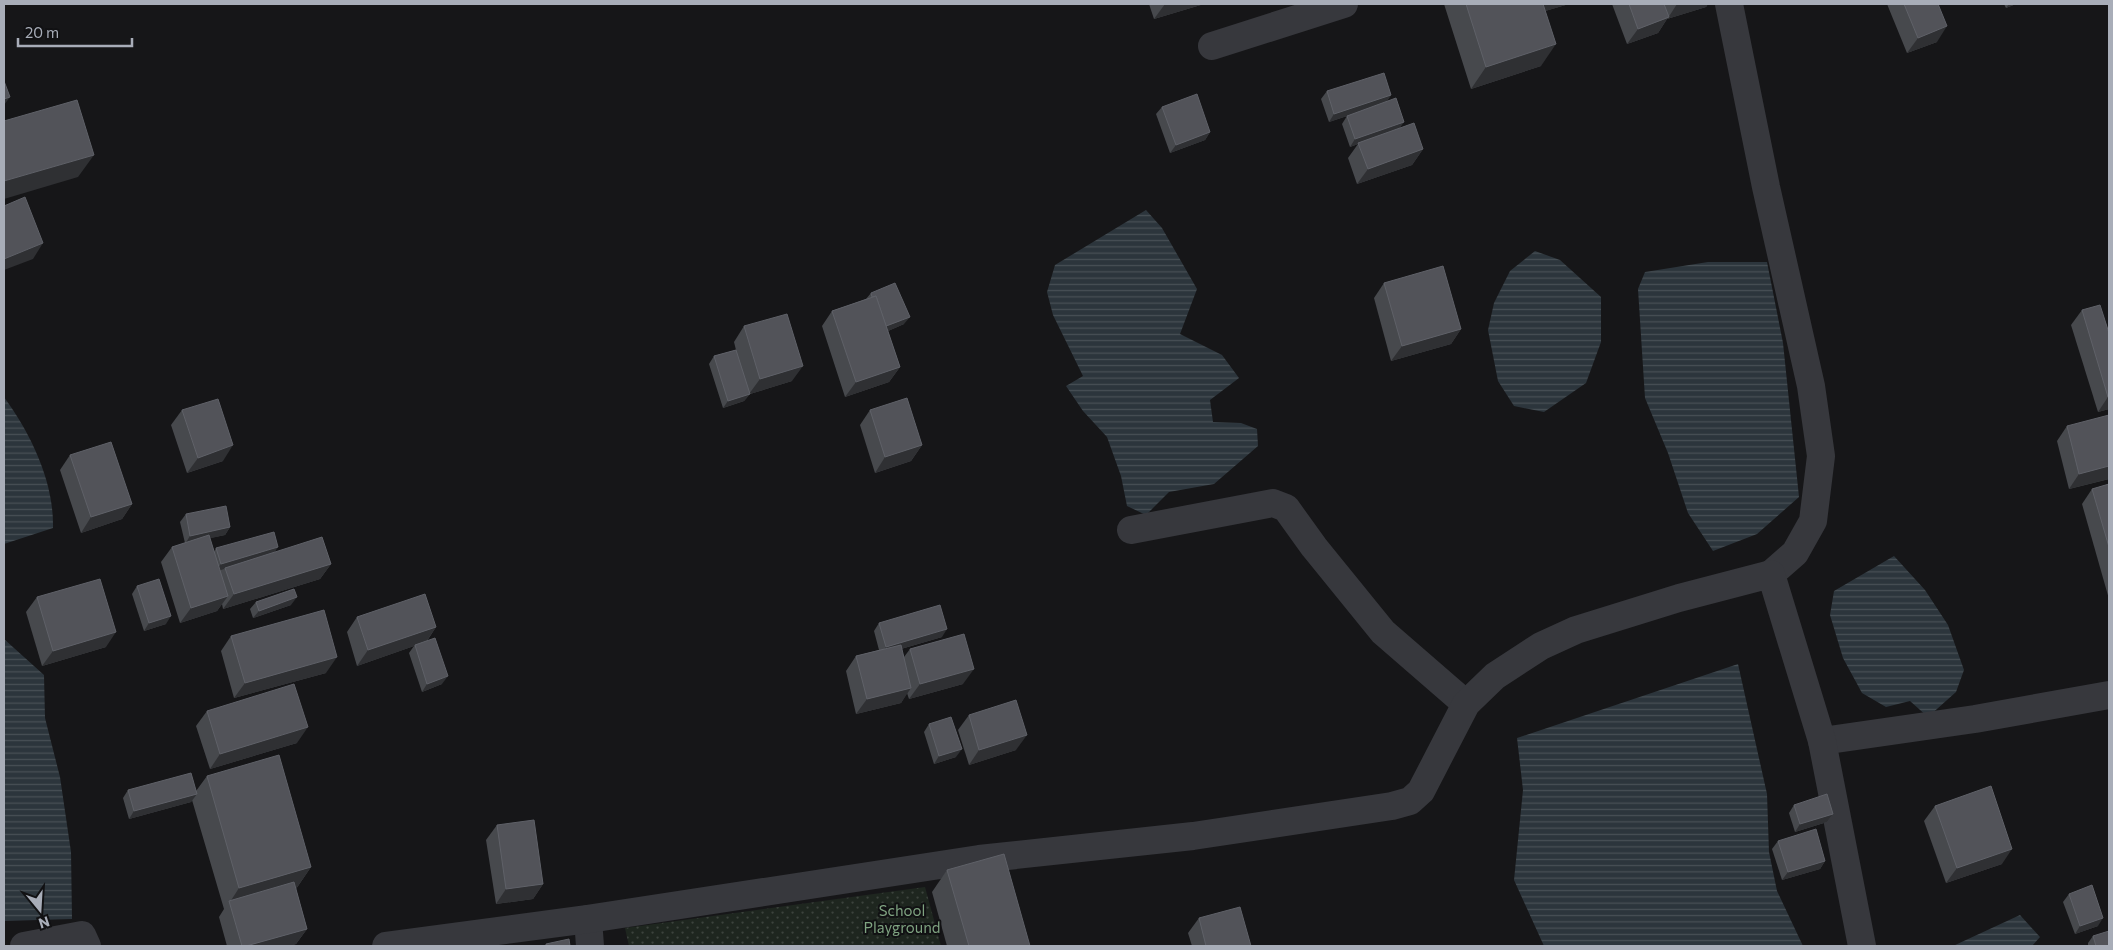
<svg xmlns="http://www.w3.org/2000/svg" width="2113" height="950" viewBox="0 0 2113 950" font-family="Commissioner,sans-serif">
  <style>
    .green { fill: url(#green-dots) }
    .water { fill: url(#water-rules) }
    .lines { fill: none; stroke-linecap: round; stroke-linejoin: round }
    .street { stroke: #37383d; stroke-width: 28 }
    .wall { fill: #47494d }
    .shaded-wall { fill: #2f3033 }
    .building { fill: #525359; stroke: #5f6168 }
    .labels { text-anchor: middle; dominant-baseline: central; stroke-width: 4; stroke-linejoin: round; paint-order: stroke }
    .park-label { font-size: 15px; fill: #7fa381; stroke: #111113 }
  </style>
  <defs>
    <pattern id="green-dots" width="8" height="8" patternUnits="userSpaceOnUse" patternTransform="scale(1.25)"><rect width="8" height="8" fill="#1e261f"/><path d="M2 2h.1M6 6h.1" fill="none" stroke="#3c433d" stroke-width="1.8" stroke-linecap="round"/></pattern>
    <pattern id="water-rules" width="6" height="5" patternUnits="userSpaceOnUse" patternTransform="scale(1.25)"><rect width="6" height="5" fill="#2c353c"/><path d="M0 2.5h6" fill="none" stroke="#485056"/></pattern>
  </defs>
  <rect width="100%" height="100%" fill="#161618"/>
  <!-- green -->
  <path class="green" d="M 925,887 L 941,946 L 629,946 L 625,928 Z"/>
  <!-- water -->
  <g class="water">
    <path d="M 1146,210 L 1162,228 L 1197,289 L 1180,334 L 1222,355 L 1239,378 L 1210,400 L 1213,422 L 1241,423 L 1257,429 L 1258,446 L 1214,484 L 1169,492 L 1146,515 L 1127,506 L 1121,476 L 1107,437 L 1083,411 L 1066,386 L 1083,376 L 1053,315 L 1047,292 L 1055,265 Z"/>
    <path d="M 1535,251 L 1560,260 L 1601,297 L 1601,342 L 1586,383 L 1544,412 L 1514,406 L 1498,381 L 1488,330 L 1494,303 L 1510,271 Z"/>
    <path d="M 1708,262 L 1767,262 L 1783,343 L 1799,497 L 1757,534 L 1713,551 L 1688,513 L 1668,453 L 1645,398 L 1638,289 L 1645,272 Z"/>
    <path d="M 4,397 C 31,434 54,482 53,528 L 4,544 Z"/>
    <path d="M 1894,556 L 1925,590 L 1948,625 L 1964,670 L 1956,692 L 1928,717 L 1910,701 L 1886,707 L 1862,693 L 1843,658 L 1830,615 L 1834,591 Z"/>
    <path d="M 4,639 L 44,675 L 45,718 L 60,777 L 71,852 L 72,919 L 4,921 Z"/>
    <path d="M 1738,664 L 1767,794 L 1769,852 L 1777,891 L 1803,946 L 1544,946 L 1514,880 L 1523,790 L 1517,738 Z"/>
    <path d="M 2020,915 L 2040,937 L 2032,946 L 1953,946 Z"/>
  </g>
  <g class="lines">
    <!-- street -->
    <g class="street">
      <path d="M 1729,4 L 1766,187 L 1811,386 L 1821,456 L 1813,521 L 1795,553 L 1771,574"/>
      <path d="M 1212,46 L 1344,4"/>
      <path d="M 1131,530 L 1273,503 L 1286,508 L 1314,547 L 1383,632 L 1466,704"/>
      <path d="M 1822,741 L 1975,719 L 2109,695"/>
      <path d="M 588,919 L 590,946"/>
      <path d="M 24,946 L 82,935 L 87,946"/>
      <path d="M 386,946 L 588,919 L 979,859 L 1193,836 L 1392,806 L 1410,801 L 1421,791 L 1466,704 L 1495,676 L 1541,646 L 1576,630 L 1679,598 L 1771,574 L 1822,741 L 1862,946"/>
    </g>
  </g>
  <!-- wall -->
  <g class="wall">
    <path d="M 1149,4 L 1204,4 L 1154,19 Z"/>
    <path d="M 1444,4 L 1569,4 L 1545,11 L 1541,66 L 1471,89 Z"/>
    <path d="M 1612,4 L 1708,4 L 1706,7 L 1667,19 L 1658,33 L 1627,44 Z"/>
    <path d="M 1887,4 L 1938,4 L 1937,42 L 1907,53 Z"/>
    <path d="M 2004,4 L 2016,4 L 2006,8 Z"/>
    <path d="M 1327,91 L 1391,95 L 1386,102 L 1404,122 L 1399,128 L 1423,149 L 1412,165 L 1357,184 L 1348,158 L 1358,144 L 1350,147 L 1342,124 L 1347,116 L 1350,115 L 1329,122 L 1321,99 Z"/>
    <path d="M 1162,107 L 1210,132 L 1205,140 L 1170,153 L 1156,114 Z"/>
    <path d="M 1384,283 L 1461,329 L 1451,344 L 1391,361 L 1374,298 Z"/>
    <path d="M 871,293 L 904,324 L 888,331 L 900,367 L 889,382 L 845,397 L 822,326 L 832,311 L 866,299 Z"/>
    <path d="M 2082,310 L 2109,333 L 2109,409 L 2098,412 L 2071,325 Z"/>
    <path d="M 744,326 L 792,381 L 750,394 L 744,401 L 723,408 L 709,364 L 714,356 L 736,350 L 734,342 Z"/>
    <path d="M 182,410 L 223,461 L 187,473 L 171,425 Z"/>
    <path d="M 870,410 L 922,445 L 911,461 L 875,473 L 860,425 Z"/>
    <path d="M 2067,426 L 2109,479 L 2069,489 L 2057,441 Z"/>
    <path d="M 70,455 L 132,504 L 122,519 L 81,533 L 60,470 Z"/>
    <path d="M 2109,484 L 2109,599 L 2082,504 L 2092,489 Z"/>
    <path d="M 186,514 L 230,527 L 225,535 L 210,538 L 214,552 L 216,548 L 275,552 L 331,564 L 320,579 L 223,609 L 222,604 L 217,611 L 180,623 L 161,562 L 172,547 L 185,543 L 180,522 Z"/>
    <path d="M 137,586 L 166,624 L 144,631 L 132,594 Z"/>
    <path d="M 37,597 L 106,647 L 42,666 L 26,612 Z"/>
    <path d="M 256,602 L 291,605 L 253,618 L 250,609 Z"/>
    <path d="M 357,617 L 436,627 L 427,641 L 442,684 L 422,692 L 409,653 L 414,646 L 357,666 L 347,632 Z"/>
    <path d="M 879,623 L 942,637 L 901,649 L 904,657 L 910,649 L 963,684 L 909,699 L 907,693 L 901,703 L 856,714 L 846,671 L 856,656 L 879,650 L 874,631 Z"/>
    <path d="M 231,636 L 326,673 L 234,698 L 221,651 Z"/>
    <path d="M 207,711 L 297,743 L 210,769 L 196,726 Z"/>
    <path d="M 969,715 L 1016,750 L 969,765 L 958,730 Z"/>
    <path d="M 929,724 L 956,757 L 934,764 L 924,732 Z"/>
    <path d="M 207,776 L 311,867 L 296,889 L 307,929 L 296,944 L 289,946 L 227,946 L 219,917 L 224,909 L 192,800 L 191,802 L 129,819 L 123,798 L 128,790 L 196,791 Z"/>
    <path d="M 1794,805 L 1833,814 L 1827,822 L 1795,832 L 1789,813 Z"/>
    <path d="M 1935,806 L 2002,864 L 1946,883 L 1924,821 Z"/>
    <path d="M 497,825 L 543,884 L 533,899 L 496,904 L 486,840 Z"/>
    <path d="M 1778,841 L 1825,861 L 1820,869 L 1782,880 L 1772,849 Z"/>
    <path d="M 947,870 L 1030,946 L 947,946 L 932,892 Z"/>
    <path d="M 2069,894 L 2098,926 L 2075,934 L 2063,902 Z"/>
    <path d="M 1199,918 L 1251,946 L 1192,946 L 1188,933 Z"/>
    <path d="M 2093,936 L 2109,946 L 2088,946 L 2088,943 Z"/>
  </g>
  <!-- shaded-wall -->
  <g class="shaded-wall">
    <path d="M 1165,4 L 1204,4 L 1154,19 Z"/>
    <path d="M 1540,4 L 1569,4 L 1532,15 Z"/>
    <path d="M 1677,4 L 1708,4 L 1706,7 L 1667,19 L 1658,33 L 1627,44 L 1638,29 L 1668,18 Z"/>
    <path d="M 2009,4 L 2016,4 L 2006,8 Z"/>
    <path d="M 1947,26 L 1937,42 L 1907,53 L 1918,38 Z"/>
    <path d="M 1556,44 L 1541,66 L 1471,89 L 1486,67 Z"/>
    <path d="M 1391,95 L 1386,103 L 1329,122 L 1334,114 Z"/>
    <path d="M 10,97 L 4,105 L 4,99 Z"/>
    <path d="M 1404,122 L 1399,129 L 1358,143 L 1358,144 L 1350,147 L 1355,139 Z"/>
    <path d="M 1210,132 L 1205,140 L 1170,153 L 1176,145 Z"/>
    <path d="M 1423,149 L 1412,165 L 1357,184 L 1368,169 Z"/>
    <path d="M 94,155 L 78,177 L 4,199 L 4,181 Z"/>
    <path d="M 43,243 L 33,259 L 4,270 L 4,259 Z"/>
    <path d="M 910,317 L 904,324 L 879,335 L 885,327 Z"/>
    <path d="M 1461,329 L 1451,344 L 1391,361 L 1402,346 Z"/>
    <path d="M 803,366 L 792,381 L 750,394 L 744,401 L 723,408 L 728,401 L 749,394 L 760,379 Z"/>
    <path d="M 900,367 L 889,382 L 845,397 L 856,382 Z"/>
    <path d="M 2108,397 L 2109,397 L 2109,409 L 2098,412 Z"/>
    <path d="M 233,445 L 223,461 L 187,473 L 198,458 Z"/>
    <path d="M 922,445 L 911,461 L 875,473 L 885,457 Z"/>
    <path d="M 2109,466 L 2109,479 L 2069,489 L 2079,474 Z"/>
    <path d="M 132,504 L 122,519 L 81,533 L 91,517 Z"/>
    <path d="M 230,527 L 225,535 L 185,544 L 190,536 Z"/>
    <path d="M 278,547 L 273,555 L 225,568 L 224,569 L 215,572 L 221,564 Z"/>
    <path d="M 331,564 L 320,579 L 223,609 L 234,594 Z"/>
    <path d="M 228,596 L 217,611 L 180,623 L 191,608 Z"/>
    <path d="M 297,597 L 291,605 L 253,618 L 259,611 Z"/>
    <path d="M 171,616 L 166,624 L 144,631 L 149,623 Z"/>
    <path d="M 436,627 L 426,642 L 415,645 L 414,646 L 357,666 L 368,650 Z"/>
    <path d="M 947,629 L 942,637 L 880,655 L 886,647 Z"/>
    <path d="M 116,632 L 106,647 L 42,666 L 53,651 Z"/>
    <path d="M 337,657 L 326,673 L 234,698 L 245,683 Z"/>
    <path d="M 974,669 L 963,684 L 909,699 L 920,684 Z"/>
    <path d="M 448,676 L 442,684 L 422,692 L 427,684 Z"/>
    <path d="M 911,688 L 901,703 L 856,714 L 867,699 Z"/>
    <path d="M 308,727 L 297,743 L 210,769 L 220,754 Z"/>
    <path d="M 1027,735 L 1016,750 L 969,765 L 979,750 Z"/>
    <path d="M 962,749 L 956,757 L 934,764 L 939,756 Z"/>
    <path d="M 197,794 L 191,802 L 129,819 L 134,811 Z"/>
    <path d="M 1833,814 L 1827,822 L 1795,832 L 1800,824 Z"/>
    <path d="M 2012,849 L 2002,864 L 1946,883 L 1957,868 Z"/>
    <path d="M 1825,861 L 1820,869 L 1782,880 L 1788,872 Z"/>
    <path d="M 311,867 L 296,889 L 230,902 L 239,888 Z"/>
    <path d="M 543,884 L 533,899 L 496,904 L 506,889 Z"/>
    <path d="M 2103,918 L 2098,926 L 2075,934 L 2080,926 Z"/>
    <path d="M 307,929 L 296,944 L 289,946 L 246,946 Z"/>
  </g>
  <!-- building -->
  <g class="building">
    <path d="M 1466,4 L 1543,4 L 1556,44 L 1486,67 Z"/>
    <path d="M 1629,4 L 1664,4 L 1669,17 L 1638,29 Z"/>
    <path d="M 1904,4 L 1938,4 L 1947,26 L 1918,38 Z"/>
    <path d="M 1384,73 L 1391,95 L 1334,114 L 1327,91 Z"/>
    <path d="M 4,81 L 10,97 L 4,99 Z"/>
    <path d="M 1197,94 L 1210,132 L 1176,145 L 1162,107 Z"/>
    <path d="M 1396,98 L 1404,122 L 1355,139 L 1347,116 Z"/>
    <path d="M 77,100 L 94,155 L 4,181 L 4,121 Z"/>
    <path d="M 1414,123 L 1423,149 L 1368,169 L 1358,143 Z"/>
    <path d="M 25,197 L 43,243 L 4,259 L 4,206 Z"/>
    <path d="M 1443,266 L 1461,329 L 1402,346 L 1384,283 Z"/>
    <path d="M 895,283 L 910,317 L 886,326 L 876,296 L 872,297 L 871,293 Z"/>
    <path d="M 876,296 L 900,367 L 856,382 L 832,311 Z"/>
    <path d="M 2100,305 L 2109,333 L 2109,397 L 2108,397 L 2082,310 Z"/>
    <path d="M 787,314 L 803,366 L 760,379 L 744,326 Z"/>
    <path d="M 736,350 L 750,394 L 728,401 L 714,356 Z"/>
    <path d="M 907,398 L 922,445 L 885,457 L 870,410 Z"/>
    <path d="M 218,399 L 233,445 L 198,458 L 182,410 Z"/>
    <path d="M 2109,415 L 2109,466 L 2079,474 L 2067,426 Z"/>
    <path d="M 111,442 L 132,504 L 91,517 L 70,455 Z"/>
    <path d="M 2109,484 L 2109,547 L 2092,489 Z"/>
    <path d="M 226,506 L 230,527 L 190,536 L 186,514 Z"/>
    <path d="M 274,532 L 278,547 L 221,564 L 216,548 Z"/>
    <path d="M 209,535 L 228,596 L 191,608 L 172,547 Z"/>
    <path d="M 322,537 L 331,564 L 234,594 L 225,568 Z"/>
    <path d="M 100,579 L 116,632 L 53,651 L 37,597 Z"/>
    <path d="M 159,579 L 171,616 L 149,623 L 137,586 Z"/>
    <path d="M 294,589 L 297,597 L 259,611 L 256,602 Z"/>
    <path d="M 425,594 L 436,627 L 368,650 L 357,617 Z"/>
    <path d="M 940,605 L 947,629 L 886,647 L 879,623 Z"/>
    <path d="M 324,610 L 337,657 L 245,683 L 231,636 Z"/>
    <path d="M 964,634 L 974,669 L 920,684 L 910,649 Z"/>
    <path d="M 435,638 L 448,676 L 427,684 L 415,645 Z"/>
    <path d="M 901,645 L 911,688 L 867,699 L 856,656 Z"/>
    <path d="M 294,684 L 308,727 L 220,754 L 207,711 Z"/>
    <path d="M 1016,700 L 1027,735 L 979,750 L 969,715 Z"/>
    <path d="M 951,717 L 962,749 L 939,756 L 929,724 Z"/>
    <path d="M 279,755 L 311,867 L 239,888 L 207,776 Z"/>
    <path d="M 191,773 L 197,794 L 134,811 L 128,790 Z"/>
    <path d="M 1991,786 L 2012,849 L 1957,868 L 1935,806 Z"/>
    <path d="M 1827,794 L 1833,814 L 1800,824 L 1794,805 Z"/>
    <path d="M 534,820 L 543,884 L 506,889 L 497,825 Z"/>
    <path d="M 1816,829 L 1825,861 L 1788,872 L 1778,841 Z"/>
    <path d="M 1004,854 L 1030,946 L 969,946 L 947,870 Z"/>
    <path d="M 294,882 L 307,929 L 246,946 L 242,946 L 229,901 Z"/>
    <path d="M 2092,885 L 2103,918 L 2080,926 L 2069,894 Z"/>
    <path d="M 1240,907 L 1251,946 L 1206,946 L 1199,918 Z"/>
    <path d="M 2109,931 L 2109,946 L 2096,946 L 2093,936 Z"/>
    <path d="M 569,939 L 570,946 L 546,946 L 546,944 Z"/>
  </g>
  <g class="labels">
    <!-- park labels -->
    <g class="park-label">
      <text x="902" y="910">School<tspan x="902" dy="17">Playground</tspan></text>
    </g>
  </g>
  <!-- border -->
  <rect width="2113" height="950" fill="none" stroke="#a8adb8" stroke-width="10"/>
  <!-- north arrow -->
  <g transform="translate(40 910) rotate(162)" stroke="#111113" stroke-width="4" paint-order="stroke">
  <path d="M0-4L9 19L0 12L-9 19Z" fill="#a8adb8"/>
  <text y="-8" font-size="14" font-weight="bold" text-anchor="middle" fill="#a8adb8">N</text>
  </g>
  <!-- scale -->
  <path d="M18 38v8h114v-8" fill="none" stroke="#a8adb8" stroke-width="2.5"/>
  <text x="25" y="38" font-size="15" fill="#a8adb8" stroke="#111113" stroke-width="4" paint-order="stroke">20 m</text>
</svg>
